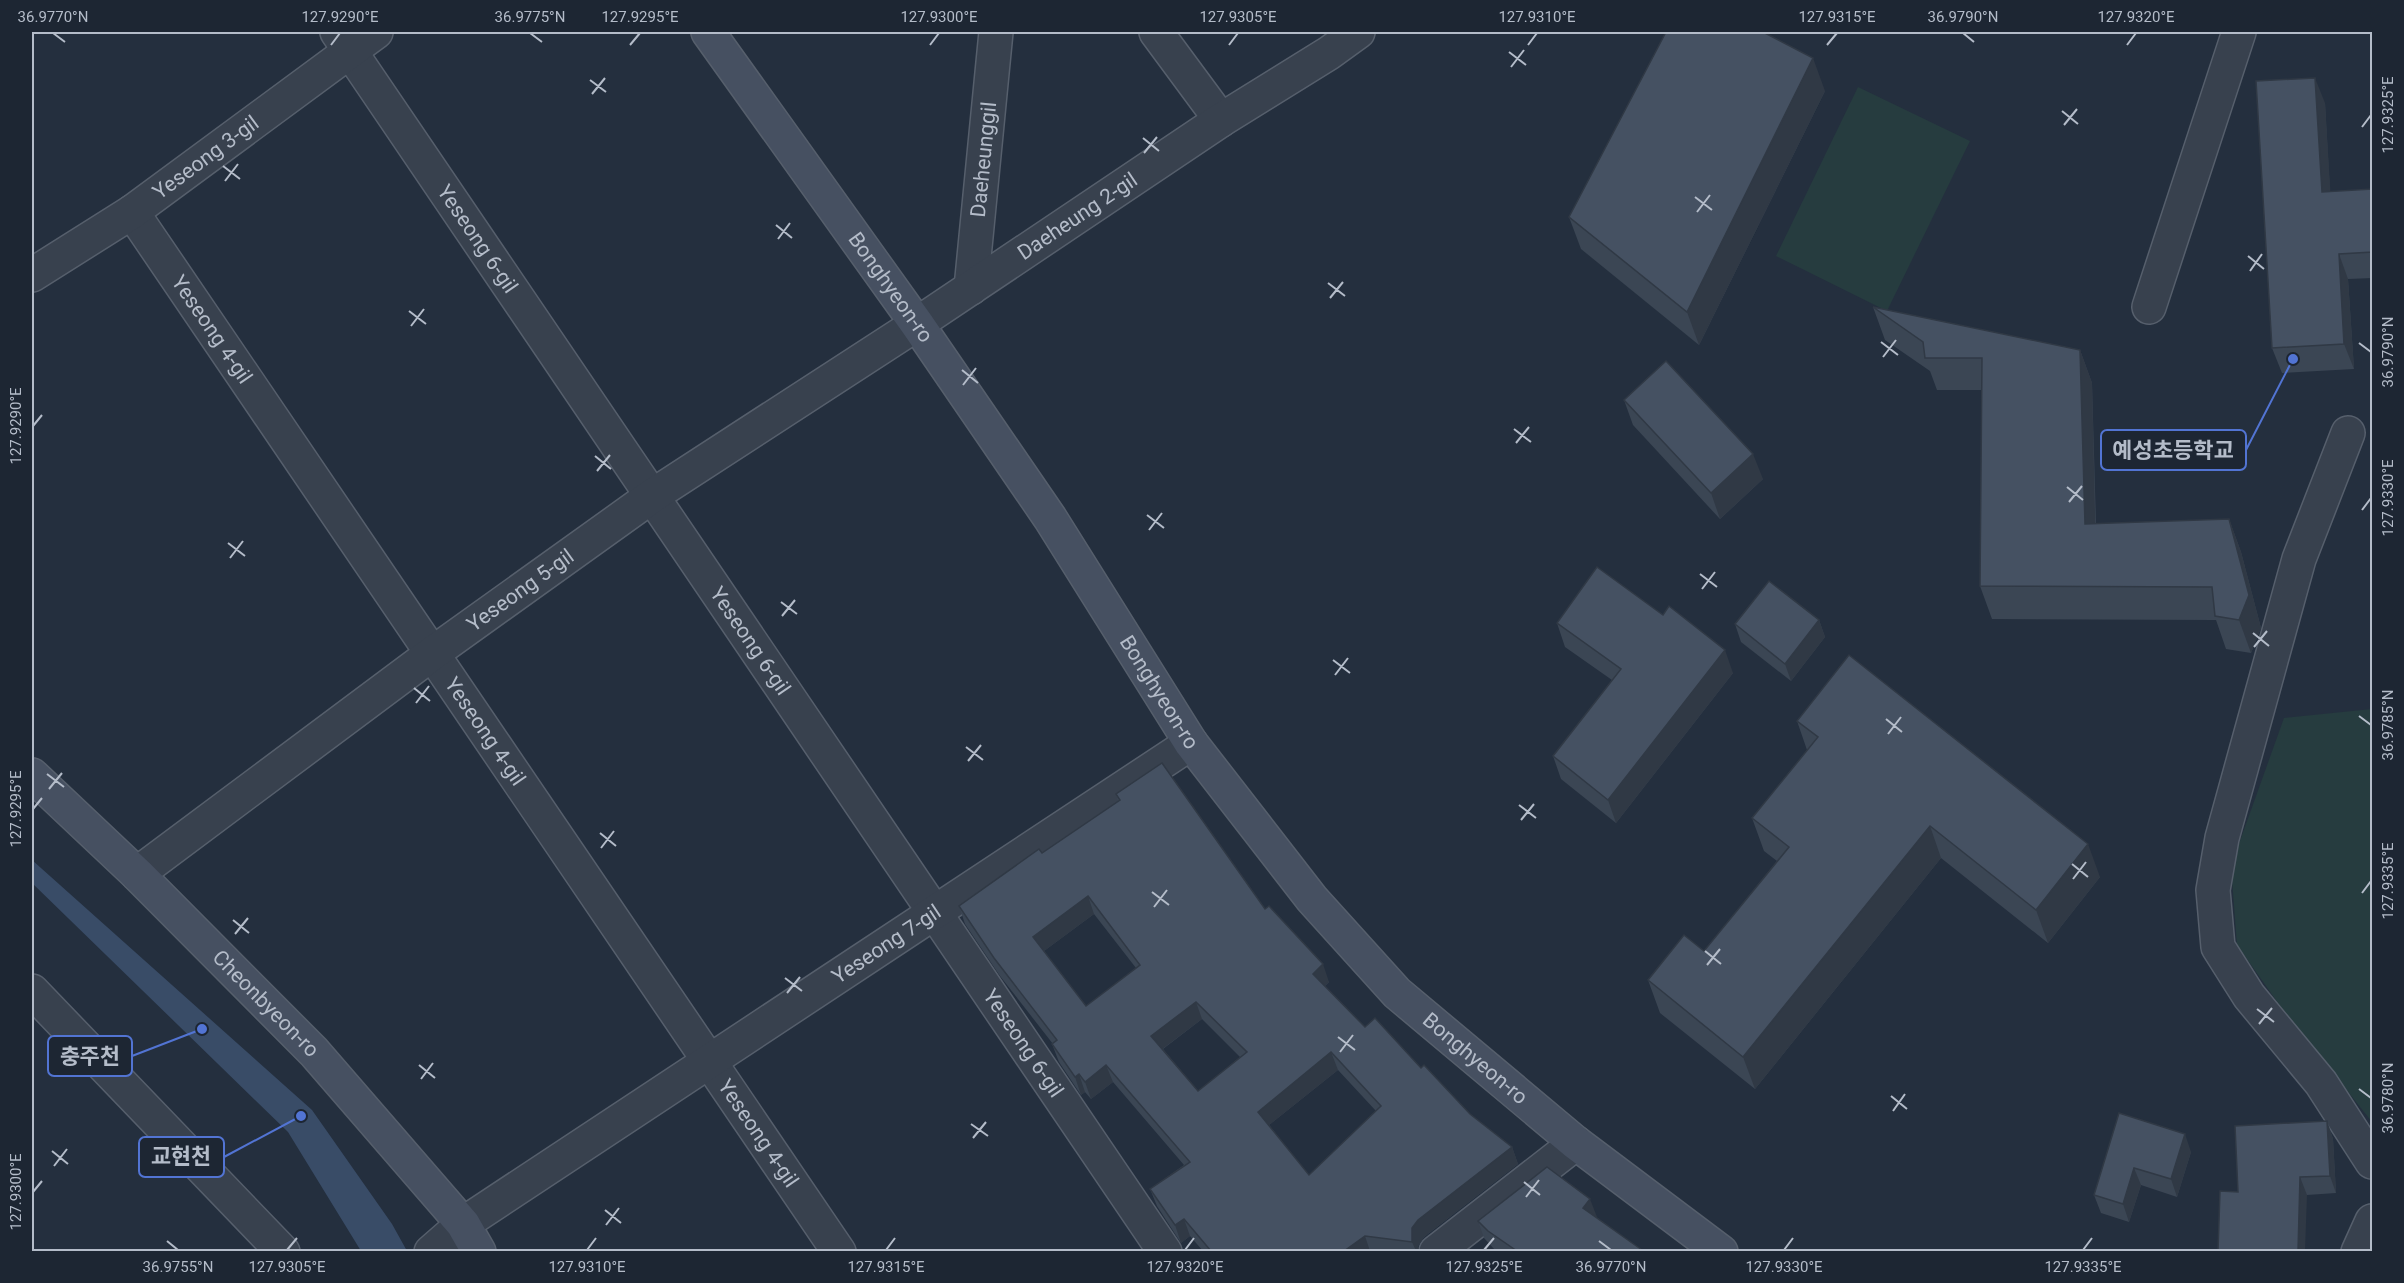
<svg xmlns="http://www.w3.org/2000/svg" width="2404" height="1283" viewBox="0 0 2404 1283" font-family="Roboto,'Noto Sans KR',sans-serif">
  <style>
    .green { fill: #263c3f }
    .water { fill: #394c67 }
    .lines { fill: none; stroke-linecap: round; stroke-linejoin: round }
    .street-casing { stroke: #565f6c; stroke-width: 36 }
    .secondary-casing { stroke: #565f6c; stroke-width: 36 }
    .street { stroke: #38414e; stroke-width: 33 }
    .secondary { stroke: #465061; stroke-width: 33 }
    .wall { fill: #3b4654; fill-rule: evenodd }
    .shaded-wall { fill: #303945 }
    .building { fill: #455162; stroke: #303945; stroke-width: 1.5; fill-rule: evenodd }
    .ticks { fill: none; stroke: #b4bcc9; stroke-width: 2 }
    .labels { text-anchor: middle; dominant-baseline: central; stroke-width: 6; stroke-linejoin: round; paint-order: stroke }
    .street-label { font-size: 21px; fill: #b4bcc9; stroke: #1d2633 }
    .leader { fill: none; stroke: #5274d3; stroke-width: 2 }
    .callout-dot { fill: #5274d3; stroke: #1d2633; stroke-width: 2 }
    .callout { fill: #1d2633; stroke: #5274d3; stroke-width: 2 }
    .callout-label { font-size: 22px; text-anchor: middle; font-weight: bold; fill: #b4bcc9 }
    .neatline { fill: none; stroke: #b4bcc9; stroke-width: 2 }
    .ticks-label { font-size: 15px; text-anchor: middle; fill: #b4bcc9 }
  </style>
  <rect width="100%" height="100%" fill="#242f3e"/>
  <!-- green -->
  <g class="green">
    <path d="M 1858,87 L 1970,141 L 1887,311 L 1776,256 Z"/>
    <path d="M 2372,709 L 2372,1122 L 2283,1010 L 2237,945 L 2231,866 L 2284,718 Z"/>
  </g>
  <!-- water -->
  <path class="water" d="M 32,860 L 312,1110 L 392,1224 L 407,1251 L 361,1251 L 288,1132 L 32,883 Z"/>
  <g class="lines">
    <!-- street casing -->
    <g class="street-casing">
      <g id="street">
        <path id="s1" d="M 337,32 L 1165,1252"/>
        <path d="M 1156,32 L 1221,120"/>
        <path id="s2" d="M 132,212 L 839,1252"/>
        <path id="s3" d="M 32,275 L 132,212 L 376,32"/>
        <path id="s4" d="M 971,288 L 996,32"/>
        <path d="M 2149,307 L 2239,32"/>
        <path d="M 2348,433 L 2299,559 L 2222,838 L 2213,890 L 2218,947 L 2249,996 L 2321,1083 L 2372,1162"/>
        <path id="s5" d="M 137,874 L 433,653 L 652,496 L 917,324 L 1221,120 L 1329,53 L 1358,32"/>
        <path d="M 32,991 L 283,1252"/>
        <path id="s6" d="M 431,1252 L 463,1224 L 1191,743"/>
        <path d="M 1436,1252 L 1576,1143"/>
        <path d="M 2358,1252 L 2372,1221"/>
      </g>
    </g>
    <!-- secondary casing -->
    <g class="secondary-casing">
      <g id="secondary">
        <path id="s7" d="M 708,32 L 917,324 L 1050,518 L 1191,743 L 1312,899 L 1397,993 L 1576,1143 L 1721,1252"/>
        <path id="s8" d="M 32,775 L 137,874 L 314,1052 L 463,1224 L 479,1252"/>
      </g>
    </g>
    <!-- street -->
    <use href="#street" class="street"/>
    <!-- secondary -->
    <use href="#secondary" class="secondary"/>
  </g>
  <!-- wall -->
  <g class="wall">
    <path d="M 1825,91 L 1699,345 L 1581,249 L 1569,217 Z"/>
    <path d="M 2325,103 L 2330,192 L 2373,189 L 2373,278 L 2348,279 L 2354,369 L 2282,373 L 2272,348 Z"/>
    <path d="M 1873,307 L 2080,350 L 2092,383 L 2096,524 L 2229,519 L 2241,552 L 2261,628 L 2251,653 L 2226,649 L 2216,620 L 1992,619 L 1980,586 L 1982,390 L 1937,390 L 1930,371 L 1885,340 Z"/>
    <path d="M 1624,400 L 1763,479 L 1720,519 L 1633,425 Z"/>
    <path d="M 1819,620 L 1825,637 L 1791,681 L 1741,642 L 1735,624 Z"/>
    <path d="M 1557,623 L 1733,673 L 1616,823 L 1561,779 L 1553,756 L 1612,680 L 1565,647 Z"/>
    <path d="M 1797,721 L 2100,877 L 2048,943 L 1941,858 L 1755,1089 L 1660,1013 L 1648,980 L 1704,951 L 1777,861 L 1764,851 L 1752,818 L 1807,750 Z"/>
    <path d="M 1116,794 L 1265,909 L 1329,982 L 1325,986 L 1365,1027 L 1421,1068 L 1470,1114 L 1512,1147 L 1518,1164 L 1424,1237 L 1418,1246 L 1419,1251 L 1203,1251 L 1190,1236 L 1181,1243 L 1157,1206 L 1150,1189 L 1184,1165 L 1113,1082 L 1091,1099 L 1085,1092 L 1081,1095 L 1059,1062 L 1052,1044 L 1053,1044 L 1000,976 L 965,924 L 959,906 L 1042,853 L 1118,801 ZM 1094,914 L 1136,968 L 1086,1006 L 1044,951 ZM 1202,1019 L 1240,1057 L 1198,1091 L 1163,1049 ZM 1338,1070 L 1376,1111 L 1309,1175 L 1269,1125 Z"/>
    <path d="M 2119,1113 L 2191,1152 L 2177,1197 L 2141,1185 L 2129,1222 L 2101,1213 L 2094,1195 Z"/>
    <path d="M 2327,1121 L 2333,1139 L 2336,1193 L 2307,1195 L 2238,1192 Z"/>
    <path d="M 1596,1217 L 1643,1251 L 1498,1251 L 1494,1249 L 1484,1238 L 1478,1221 L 1597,1217 Z"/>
  </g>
  <!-- shaded-wall -->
  <g class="shaded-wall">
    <path d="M 1813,58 L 1825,91 L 1699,345 L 1687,312 Z"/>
    <path d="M 2315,78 L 2325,103 L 2332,218 L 2322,192 Z"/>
    <path d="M 2339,254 L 2348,279 L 2354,369 L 2344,344 Z"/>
    <path d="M 2080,350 L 2092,383 L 2096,557 L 2085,524 Z"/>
    <path d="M 1753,454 L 1763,479 L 1720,519 L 1711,493 Z"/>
    <path d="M 2229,519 L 2241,552 L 2261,628 L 2251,653 L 2239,620 Z"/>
    <path d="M 1819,620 L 1825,637 L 1791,681 L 1785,664 Z"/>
    <path d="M 1725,650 L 1733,673 L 1616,823 L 1608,800 Z"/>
    <path d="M 1930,826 L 1941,858 L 1755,1089 L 1743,1057 Z"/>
    <path d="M 2088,844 L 2100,877 L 2048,943 L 2036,910 Z"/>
    <path d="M 1088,896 L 1094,914 L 1040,954 L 1033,937 Z"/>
    <path d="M 1323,964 L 1329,982 L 1319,991 L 1313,974 Z"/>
    <path d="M 1196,1002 L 1202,1019 L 1157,1053 L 1151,1036 Z"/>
    <path d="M 1331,1052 L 1338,1070 L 1264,1129 L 1258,1112 Z"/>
    <path d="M 1106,1065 L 1113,1082 L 1091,1099 L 1085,1082 Z"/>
    <path d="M 1079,1074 L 1085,1092 L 1081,1095 L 1075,1077 Z"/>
    <path d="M 2327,1121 L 2333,1139 L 2336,1193 L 2330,1176 Z"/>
    <path d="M 2185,1134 L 2191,1152 L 2177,1197 L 2171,1179 Z"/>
    <path d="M 1512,1147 L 1518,1164 L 1424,1237 L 1418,1246 L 1419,1251 L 1416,1251 L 1412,1242 L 1412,1228 L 1418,1220 Z"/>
    <path d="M 2134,1168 L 2141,1185 L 2129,1222 L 2123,1204 Z"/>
    <path d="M 2300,1177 L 2307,1195 L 2305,1251 L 2298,1251 Z"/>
    <path d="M 1590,1199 L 1597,1217 L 1590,1226 L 1583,1208 Z"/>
    <path d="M 1184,1219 L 1190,1236 L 1181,1243 L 1175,1225 Z"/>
    <path d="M 1365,1236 L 1370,1251 L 1344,1251 Z"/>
  </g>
  <!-- building -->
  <g class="building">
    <path d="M 1666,32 L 1763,32 L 1813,58 L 1687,312 L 1569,217 Z"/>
    <path d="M 2315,78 L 2322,192 L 2373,189 L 2373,252 L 2339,254 L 2344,344 L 2272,348 L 2256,81 Z"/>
    <path d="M 1873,307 L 2080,350 L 2085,524 L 2229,519 L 2249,595 L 2239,620 L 2215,616 L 2212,587 L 1980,586 L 1982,358 L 1925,358 L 1923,342 Z"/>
    <path d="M 1666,361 L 1753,454 L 1711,493 L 1624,400 Z"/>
    <path d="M 1597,567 L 1663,615 L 1669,606 L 1725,650 L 1608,800 L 1553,756 L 1621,669 L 1557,623 Z"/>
    <path d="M 1769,581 L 1819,620 L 1785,664 L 1735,624 Z"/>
    <path d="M 1849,655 L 2088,844 L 2036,910 L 1930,826 L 1743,1057 L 1648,980 L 1684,935 L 1704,951 L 1789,847 L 1752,818 L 1818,737 L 1797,721 Z"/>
    <path d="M 1162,763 L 1265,909 L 1269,906 L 1323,964 L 1313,974 L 1365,1027 L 1375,1018 L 1421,1068 L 1424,1065 L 1470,1114 L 1512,1147 L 1418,1220 L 1412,1228 L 1412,1242 L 1365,1236 L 1344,1251 L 1211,1251 L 1184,1219 L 1175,1225 L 1150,1189 L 1190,1162 L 1106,1065 L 1085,1082 L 1079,1074 L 1075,1077 L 1052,1044 L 1057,1040 L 994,958 L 959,906 L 1039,849 L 1042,853 L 1120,800 L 1116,794 ZM 1088,896 L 1140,965 L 1086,1006 L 1033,937 ZM 1196,1002 L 1247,1052 L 1198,1091 L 1151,1036 ZM 1331,1052 L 1381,1106 L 1309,1175 L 1258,1112 Z"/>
    <path d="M 2119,1113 L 2185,1134 L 2171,1179 L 2134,1168 L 2123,1204 L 2094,1195 Z"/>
    <path d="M 2327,1121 L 2330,1176 L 2300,1177 L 2298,1251 L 2218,1251 L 2220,1191 L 2238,1192 L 2235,1126 Z"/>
    <path d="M 1547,1167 L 1590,1199 L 1583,1208 L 1642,1250 L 1641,1251 L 1517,1251 L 1488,1231 L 1478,1221 Z"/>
  </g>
  <!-- ticks -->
  <path class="ticks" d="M 53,33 L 65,42M 530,33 L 542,42M 1963,33 L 1974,42M 331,45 L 340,33M 630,45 L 640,33M 930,45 L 939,33M 1229,45 L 1238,33M 1528,45 L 1537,33M 1827,45 L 1837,33M 2127,45 L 2136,33M 1509,52 L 1526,65M 1511,67 L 1524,50M 590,80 L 606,92M 592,94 L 605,78M 2062,111 L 2078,124M 2064,125 L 2077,109M 2362,127 L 2371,115M 1143,138 L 1159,151M 1144,153 L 1157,137M 223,166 L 240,179M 225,181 L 238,164M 1695,197 L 1712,210M 1697,212 L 1710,195M 776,225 L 792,238M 778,239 L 790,223M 2248,256 L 2264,269M 2250,271 L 2262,254M 1328,283 L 1345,296M 1330,298 L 1343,282M 409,311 L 426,324M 411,326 L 424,309M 1881,342 L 1898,355M 2359,343 L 2371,352M 1883,357 L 1896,340M 962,370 L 978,383M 963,385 L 976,368M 33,426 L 42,415M 1514,429 L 1531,442M 1516,443 L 1529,427M 595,456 L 611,469M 597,471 L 610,455M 2067,487 L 2083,500M 2069,502 L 2082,486M 2362,510 L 2371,498M 1147,515 L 1164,528M 1149,530 L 1162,513M 228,543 L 245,556M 230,558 L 243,541M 1700,574 L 1717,587M 1702,589 L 1715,572M 781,602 L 797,614M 782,616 L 795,600M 2253,633 L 2269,646M 2254,647 L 2267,631M 1333,660 L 1350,673M 1335,675 L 1348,658M 414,688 L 430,701M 416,703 L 429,686M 2359,716 L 2371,725M 1886,719 L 1902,732M 1888,734 L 1901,717M 966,747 L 983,760M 968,761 L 981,745M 47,774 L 64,787M 49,789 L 62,773M 1519,805 L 1536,818M 33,809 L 42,798M 1521,820 L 1534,804M 600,833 L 616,846M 601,848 L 614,831M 2072,864 L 2088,877M 2073,879 L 2086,862M 1152,892 L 1169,905M 2362,893 L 2371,881M 1154,907 L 1167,890M 233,920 L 249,933M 235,934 L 248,918M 1705,951 L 1721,964M 1707,965 L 1720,949M 785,978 L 802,991M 787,993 L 800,977M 2257,1009 L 2274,1022M 2259,1024 L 2272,1008M 1338,1037 L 1355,1050M 1340,1052 L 1353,1035M 419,1065 L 435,1078M 421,1079 L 433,1063M 2359,1089 L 2371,1098M 1891,1096 L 1907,1109M 1893,1111 L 1905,1094M 971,1124 L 988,1136M 973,1138 L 986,1122M 52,1151 L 68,1164M 54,1166 L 67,1149M 1524,1182 L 1540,1195M 33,1192 L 42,1181M 1526,1197 L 1539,1180M 605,1210 L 621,1223M 606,1225 L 619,1208M 167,1241 L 178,1250M 1599,1241 L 1611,1250M 287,1250 L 297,1238M 587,1250 L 596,1238M 886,1250 L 895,1238M 1185,1250 L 1194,1238M 1484,1250 L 1494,1238M 1784,1250 L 1793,1238M 2083,1250 L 2092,1238"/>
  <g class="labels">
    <!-- street labels -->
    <g class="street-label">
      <text stroke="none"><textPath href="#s3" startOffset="210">Yeseong 3-gil</textPath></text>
      <text stroke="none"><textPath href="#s4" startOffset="129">Daeheunggil</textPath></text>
      <text stroke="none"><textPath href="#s5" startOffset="1148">Daeheung 2-gil</textPath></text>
      <text stroke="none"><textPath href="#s1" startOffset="250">Yeseong 6-gil</textPath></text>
      <text stroke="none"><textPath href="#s7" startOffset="314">Bonghyeon-ro</textPath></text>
      <text stroke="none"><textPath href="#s2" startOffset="142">Yeseong 4-gil</textPath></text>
      <text stroke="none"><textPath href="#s5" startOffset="477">Yeseong 5-gil</textPath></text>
      <text stroke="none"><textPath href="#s1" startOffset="736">Yeseong 6-gil</textPath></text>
      <text stroke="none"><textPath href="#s7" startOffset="800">Bonghyeon-ro</textPath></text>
      <text stroke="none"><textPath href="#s2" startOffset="628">Yeseong 4-gil</textPath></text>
      <text stroke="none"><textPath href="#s6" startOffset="550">Yeseong 7-gil</textPath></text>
      <text stroke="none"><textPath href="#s8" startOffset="327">Cheonbyeon-ro</textPath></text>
      <text stroke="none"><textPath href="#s1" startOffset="1222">Yeseong 6-gil</textPath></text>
      <text stroke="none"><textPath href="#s7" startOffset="1286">Bonghyeon-ro</textPath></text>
      <text stroke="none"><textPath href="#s2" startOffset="1114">Yeseong 4-gil</textPath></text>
    </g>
  </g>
  <!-- callouts -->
  <path class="leader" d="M2293 359L2246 450M202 1029L132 1056M301 1116L224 1157"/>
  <g class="callout-dot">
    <circle cx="2293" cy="359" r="6"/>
    <circle cx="202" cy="1029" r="6"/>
    <circle cx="301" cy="1116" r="6"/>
  </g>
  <g class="callout">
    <rect x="2101" y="430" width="145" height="40" rx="6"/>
    <rect x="48" y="1036" width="84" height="40" rx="6"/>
    <rect x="139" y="1137" width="85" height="40" rx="6"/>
  </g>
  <g class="callout-label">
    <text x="2173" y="458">예성초등학교</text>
    <text x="90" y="1064">충주천</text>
    <text x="181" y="1164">교현천</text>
  </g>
  <!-- border -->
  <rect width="2404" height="1283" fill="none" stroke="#1d2633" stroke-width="66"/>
  <rect x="33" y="33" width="2338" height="1217" class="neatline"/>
  <g class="ticks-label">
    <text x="53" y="22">36.9770°N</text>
    <text x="340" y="22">127.9290°E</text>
    <text x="530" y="22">36.9775°N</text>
    <text x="640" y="22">127.9295°E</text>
    <text x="939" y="22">127.9300°E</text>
    <text x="1238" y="22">127.9305°E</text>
    <text x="1537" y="22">127.9310°E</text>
    <text x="1837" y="22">127.9315°E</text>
    <text x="1963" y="22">36.9790°N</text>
    <text x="2136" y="22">127.9320°E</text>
    <text transform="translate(2388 115) rotate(-90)" y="5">127.9325°E</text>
    <text transform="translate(2388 352) rotate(-90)" y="5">36.9790°N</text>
    <text transform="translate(16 426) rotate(-90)" y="5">127.9290°E</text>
    <text transform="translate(2388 498) rotate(-90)" y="5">127.9330°E</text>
    <text transform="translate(2388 725) rotate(-90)" y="5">36.9785°N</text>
    <text transform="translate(16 809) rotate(-90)" y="5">127.9295°E</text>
    <text transform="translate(2388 881) rotate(-90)" y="5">127.9335°E</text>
    <text transform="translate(2388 1098) rotate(-90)" y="5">36.9780°N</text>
    <text transform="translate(16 1192) rotate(-90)" y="5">127.9300°E</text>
    <text x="178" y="1272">36.9755°N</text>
    <text x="287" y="1272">127.9305°E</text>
    <text x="587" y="1272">127.9310°E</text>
    <text x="886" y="1272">127.9315°E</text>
    <text x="1185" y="1272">127.9320°E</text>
    <text x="1484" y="1272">127.9325°E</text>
    <text x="1611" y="1272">36.9770°N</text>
    <text x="1784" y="1272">127.9330°E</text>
    <text x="2083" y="1272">127.9335°E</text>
  </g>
</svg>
